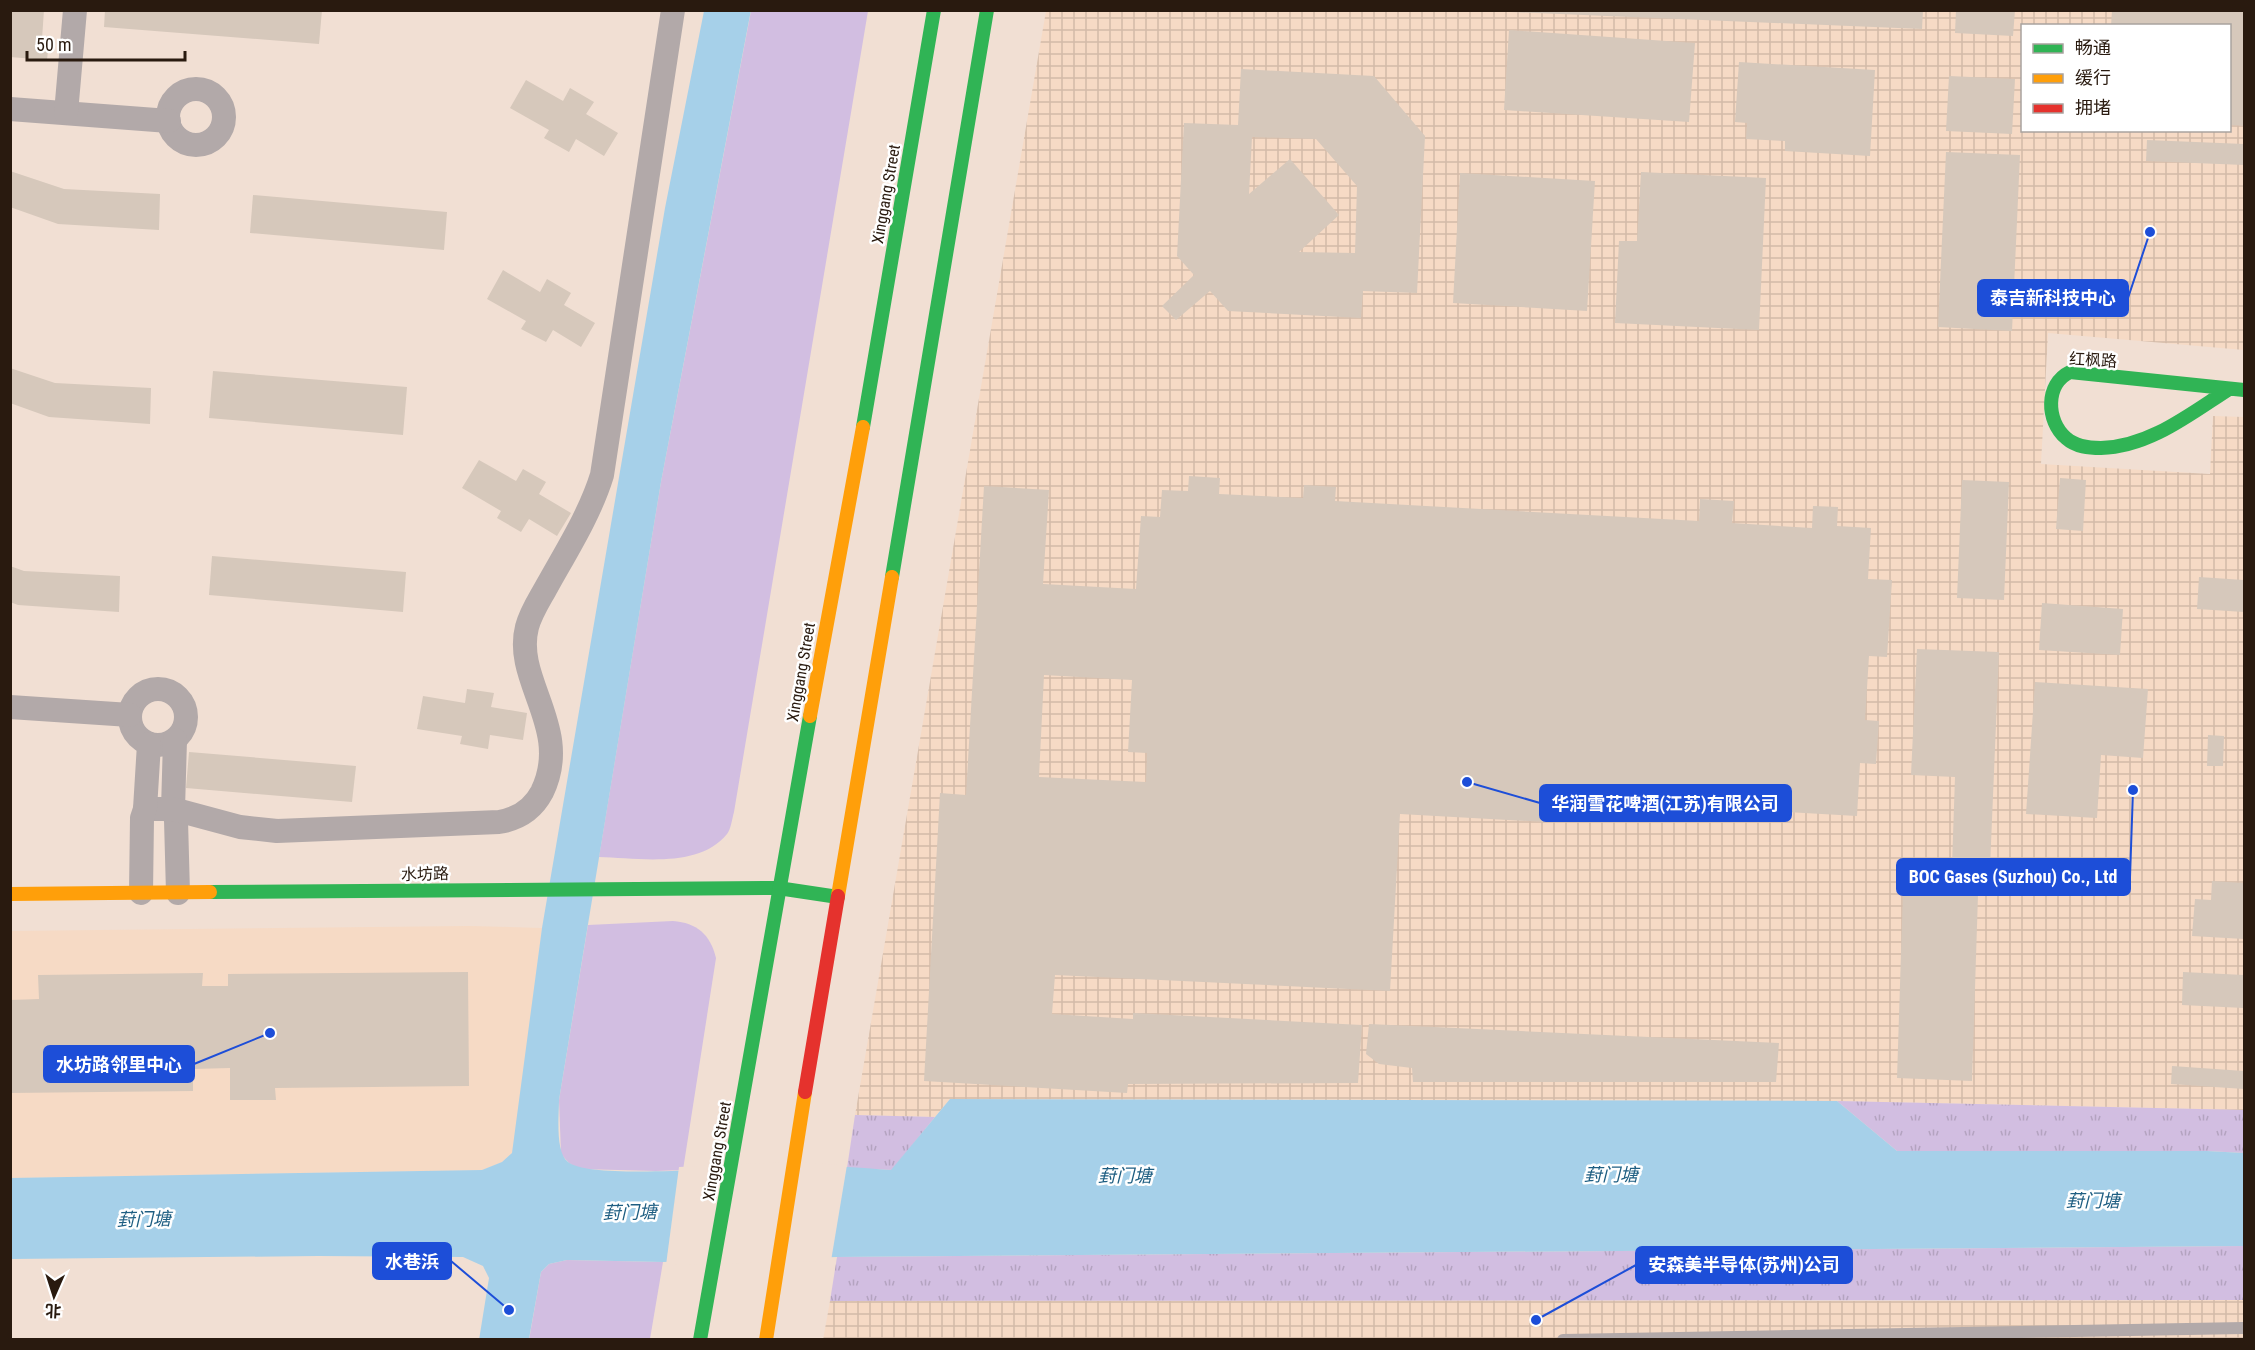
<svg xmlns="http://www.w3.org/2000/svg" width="2255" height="1350" viewBox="0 0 2255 1350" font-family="'Roboto Condensed','Noto Sans SC',sans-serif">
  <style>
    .built { fill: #f6dac5 }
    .industrial { fill: url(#industrial-grid); fill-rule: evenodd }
    .grass { fill: url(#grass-tufts) }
    .park { fill: #d2bee1 }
    .water { fill: #a6d0e9 }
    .pier { fill: #f1dfd3 }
    .building { fill: #d6c8bb; fill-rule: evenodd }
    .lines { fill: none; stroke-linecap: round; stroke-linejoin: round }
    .lane { stroke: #b2a9a9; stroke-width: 12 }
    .street { stroke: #b2a9a9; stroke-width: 24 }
    .fast { stroke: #30b455; stroke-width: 14 }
    .slow { stroke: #ff9f0a; stroke-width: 14 }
    .jam { stroke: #e5322d; stroke-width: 14 }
    .labels { text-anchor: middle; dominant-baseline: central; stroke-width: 5; stroke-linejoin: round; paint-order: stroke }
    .street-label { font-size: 16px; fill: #291a0f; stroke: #fff }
    .water-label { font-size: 18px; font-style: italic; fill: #1e5e82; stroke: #fff }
    .leader { fill: none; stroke: #1d4ed8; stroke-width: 2 }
    .callout-dot { fill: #1d4ed8; stroke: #fff; stroke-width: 2 }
    .callout { fill: #1d4ed8; stroke: #1d4ed8; stroke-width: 2 }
    .callout-label { font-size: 18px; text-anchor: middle; font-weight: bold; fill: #fff }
  </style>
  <defs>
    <pattern id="industrial-grid" width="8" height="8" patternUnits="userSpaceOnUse" patternTransform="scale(1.5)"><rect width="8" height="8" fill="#f6dac5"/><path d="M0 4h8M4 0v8" fill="none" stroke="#d3baa8"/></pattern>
    <pattern id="grass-tufts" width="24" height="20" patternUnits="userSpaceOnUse" patternTransform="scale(1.5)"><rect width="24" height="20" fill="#d2bee1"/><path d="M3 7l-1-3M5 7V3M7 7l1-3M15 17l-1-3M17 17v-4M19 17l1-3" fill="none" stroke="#b4a3c0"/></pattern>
  </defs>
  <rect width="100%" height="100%" fill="#f1dfd3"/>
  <!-- built -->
  <path class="built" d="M 469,926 L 542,928 L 516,1134 L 512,1153 L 502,1162 L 482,1170 L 11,1178 L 10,931 Z"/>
  <!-- industrial -->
  <g class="industrial">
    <path d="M 1046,11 L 2244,11 L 2244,350 L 2048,333 L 2041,464 L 2210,474 L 2213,416 L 2244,417 L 2244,1110 L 1837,1101 L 950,1099 L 935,1117 L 855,1115 ZM 2022,26 L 2230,26 L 2230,130 L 2022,130 Z"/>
    <path d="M 2244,1300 L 2244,1340 L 823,1340 L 830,1301 Z"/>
  </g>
  <!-- grass -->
  <g class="grass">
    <path d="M 1837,1101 L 2244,1110 L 2244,1153 L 2207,1151 L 1897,1151 Z"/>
    <path d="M 855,1115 L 935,1117 L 892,1170 L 847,1168 Z"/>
    <path d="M 2244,1246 L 2244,1300 L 830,1301 L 837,1257 Z"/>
  </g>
  <!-- park -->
  <g class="park">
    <path d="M 751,11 L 868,11 L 734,812 C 732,819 731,829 727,834 C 699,869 638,858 599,857 L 661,482 Z"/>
    <path d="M 673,921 C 697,923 710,934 716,958 L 683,1170 L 656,1171 L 579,1169 L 569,1163 L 561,1154 L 559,1100 L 588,925 Z"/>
    <path d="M 567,1260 L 663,1262 L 650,1339 L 529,1340 L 541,1272 L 549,1264 Z"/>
  </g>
  <!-- water -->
  <path class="water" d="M 751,10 L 661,482 L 559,1100 C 559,1116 555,1152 568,1162 C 591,1181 748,1166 786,1165 C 821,1164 857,1168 891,1170 L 950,1099 L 1837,1101 L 1897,1151 L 2207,1151 L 2244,1153 L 2244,1246 L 837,1257 L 663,1262 L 567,1260 L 549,1264 L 541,1272 L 529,1339 L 479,1340 L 489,1278 L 483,1266 L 463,1257 L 318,1256 L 11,1259 L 10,1178 L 482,1170 L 502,1162 L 512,1153 L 542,928 L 665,208 L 704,11 Z"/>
  <!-- pier -->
  <path class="pier" d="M 788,1162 L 847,1165 L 831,1261 L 666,1265 L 679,1167 Z"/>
  <!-- building -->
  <g class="building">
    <path d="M 10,10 L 44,10 L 42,39 L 49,40 L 47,60 L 10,57 Z"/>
    <path d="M 105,10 L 322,10 L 319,44 L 104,27 Z"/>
    <path d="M 1510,10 L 1923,10 L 1922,29 L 1510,12 Z"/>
    <path d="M 1956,10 L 2015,10 L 2013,36 L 1955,33 Z"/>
    <path d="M 2112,10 L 2244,10 L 2244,126 L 2230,125 L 2230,26 L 2111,26 Z"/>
    <path d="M 1509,30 L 1695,43 L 1689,122 L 1504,110 Z"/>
    <path d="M 1739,62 L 1875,70 L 1870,156 L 1785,151 L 1785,141 L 1746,139 L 1747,123 L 1735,122 Z"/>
    <path d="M 1241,69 L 1374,76 L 1425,136 L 1417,293 L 1363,291 L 1361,318 L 1228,311 L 1210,291 L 1176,320 L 1162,306 L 1194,275 L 1177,256 L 1184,123 L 1238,125 ZM 1252,137 L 1316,139 L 1357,186 L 1355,253 L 1299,252 L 1339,215 L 1290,159 L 1249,194 Z"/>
    <path d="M 1949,76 L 2015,79 L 2012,134 L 1946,131 Z"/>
    <path d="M 526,80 L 563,101 L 570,88 L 594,102 L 586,114 L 618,133 L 604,156 L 576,139 L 569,152 L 544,138 L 549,130 L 510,108 Z"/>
    <path d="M 2147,140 L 2244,144 L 2244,165 L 2146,161 Z"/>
    <path d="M 1946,152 L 2020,155 L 2012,331 L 1938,327 Z"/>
    <path d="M 10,171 L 64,189 L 160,194 L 159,230 L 58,224 L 10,207 Z"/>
    <path d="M 1641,172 L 1766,178 L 1759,330 L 1615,323 L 1619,241 L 1637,241 Z"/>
    <path d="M 1460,173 L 1595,181 L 1587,311 L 1453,303 Z"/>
    <path d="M 253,195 L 447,212 L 444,250 L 250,233 Z"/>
    <path d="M 503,270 L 540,292 L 547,279 L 571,293 L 564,305 L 595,323 L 581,347 L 553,330 L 546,342 L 521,329 L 526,321 L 487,299 Z"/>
    <path d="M 10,368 L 55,383 L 151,388 L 150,424 L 49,417 L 10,403 Z"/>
    <path d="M 213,371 L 407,387 L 403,435 L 209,418 Z"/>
    <path d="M 479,460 L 516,481 L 523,469 L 546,482 L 539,494 L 571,513 L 557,536 L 529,519 L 521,532 L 497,518 L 501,511 L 462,488 Z"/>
    <path d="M 1189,476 L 1220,478 L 1219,494 L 1303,498 L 1304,485 L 1336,487 L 1335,501 L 1699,521 L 1700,499 L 1734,501 L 1732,523 L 1812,528 L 1813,506 L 1838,507 L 1837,526 L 1871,528 L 1868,579 L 1892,580 L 1887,657 L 1869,656 L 1865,720 L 1879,721 L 1876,764 L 1860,763 L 1857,816 L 1548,798 L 1546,822 L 1400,814 L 1390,991 L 1055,975 L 1052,1014 L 1133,1019 L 1133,1013 L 1362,1025 L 1358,1083 L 1128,1084 L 1127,1093 L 924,1081 L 940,793 L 966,795 L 984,486 L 1049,490 L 1043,584 L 1136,589 L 1141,516 L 1160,517 L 1162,490 L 1188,491 ZM 1044,675 L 1132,680 L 1128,752 L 1147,753 L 1146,782 L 1039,777 Z"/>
    <path d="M 2060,478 L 2086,480 L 2083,531 L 2056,529 Z"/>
    <path d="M 1962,480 L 2009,482 L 2004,600 L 1957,598 Z"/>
    <path d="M 212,556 L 406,572 L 403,612 L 209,595 Z"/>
    <path d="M 10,566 L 24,571 L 120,576 L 119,612 L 18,605 L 10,602 Z"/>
    <path d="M 2199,577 L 2244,580 L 2244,612 L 2197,609 Z"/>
    <path d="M 2042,603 L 2123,609 L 2120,655 L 2039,650 Z"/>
    <path d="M 1917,649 L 1999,652 L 1990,868 L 1952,866 L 1955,777 L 1911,775 Z"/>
    <path d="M 2035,682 L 2148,689 L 2143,758 L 2101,755 L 2097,818 L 2026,814 Z"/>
    <path d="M 467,689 L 494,693 L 491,707 L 527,713 L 523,740 L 490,735 L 488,749 L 460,744 L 462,736 L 417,729 L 423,696 L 465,703 Z"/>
    <path d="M 2208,735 L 2224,736 L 2223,766 L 2207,766 Z"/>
    <path d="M 189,752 L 356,766 L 352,802 L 186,788 Z"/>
    <path d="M 2212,881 L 2244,883 L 2244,939 L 2192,936 L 2195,899 L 2211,900 Z"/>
    <path d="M 1903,892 L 1978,895 L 1972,1081 L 1897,1078 Z"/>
    <path d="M 468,972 L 469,1086 L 275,1088 L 276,1100 L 230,1100 L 230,1068 L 193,1069 L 193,1091 L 10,1093 L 10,1000 L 39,999 L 38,975 L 203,973 L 202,986 L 228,986 L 228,974 Z"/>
    <path d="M 2183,972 L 2244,975 L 2244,1008 L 2182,1005 Z"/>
    <path d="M 1369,1024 L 1779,1043 L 1776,1082 L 1413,1082 L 1412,1068 L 1379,1064 L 1366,1054 Z"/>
    <path d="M 2172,1066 L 2244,1071 L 2244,1089 L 2171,1084 Z"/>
  </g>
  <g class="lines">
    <!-- lane -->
    <path class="lane" d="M 1563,1340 L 2244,1328"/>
    <!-- street -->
    <g class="street">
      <circle cx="196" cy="117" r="28"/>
      <path d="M 10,109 L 169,121"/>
      <path d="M 66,113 L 75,10"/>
      <circle cx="158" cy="717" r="28"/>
      <path d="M 10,707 L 130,715"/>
      <path d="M 175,740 L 173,809 L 176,820 L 178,893"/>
      <path d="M 145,809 L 173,809 L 240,827 L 277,831 L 499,822 C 518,819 533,809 542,792 C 573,728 513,681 527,627 C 531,612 540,599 547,586 C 567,550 590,514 602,475 L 673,10"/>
      <path d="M 141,893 L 142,818 L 145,809 L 149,744"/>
    </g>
    <!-- fast -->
    <g class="fast">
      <path d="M 2229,389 C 2190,414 2149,447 2101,448 C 2089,448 2076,447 2066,438 C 2046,421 2045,384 2070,372 L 2244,390"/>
      <path d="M 863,427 L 934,10"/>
      <path d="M 892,577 L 987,10"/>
      <path d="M 210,892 L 778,888 L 838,897"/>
      <path d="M 700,1340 L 810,716"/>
    </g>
    <!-- slow -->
    <g class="slow">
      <path d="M 810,716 L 863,427"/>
      <path d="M 10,894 L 210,892"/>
      <path d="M 838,896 L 892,577"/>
      <path d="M 766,1340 L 805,1092"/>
    </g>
    <!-- jam -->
    <path class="jam" d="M 805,1092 L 838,896"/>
  </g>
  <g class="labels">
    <!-- street labels -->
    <g class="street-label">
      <text transform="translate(886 194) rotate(-80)">Xinggang Street</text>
      <text transform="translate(2093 360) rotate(3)">红枫路</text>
      <text transform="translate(801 672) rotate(-80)">Xinggang Street</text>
      <text transform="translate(425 874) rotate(-1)">水坊路</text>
      <text transform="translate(717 1151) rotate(-80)">Xinggang Street</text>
    </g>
    <!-- water labels -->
    <g class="water-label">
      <text x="1611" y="1174">葑门塘</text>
      <text x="1125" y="1175">葑门塘</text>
      <text x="2093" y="1200">葑门塘</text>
      <text transform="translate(630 1212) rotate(-1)">葑门塘</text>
      <text transform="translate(144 1219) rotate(-1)">葑门塘</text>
    </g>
  </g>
  <!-- callouts -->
  <path class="leader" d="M2150 232L2128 298M1467 782L1540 803M2133 790L2130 877M270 1033L194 1064M509 1310L451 1261M1536 1320L1636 1265"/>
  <g class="callout-dot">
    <circle cx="2150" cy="232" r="6"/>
    <circle cx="1467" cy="782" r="6"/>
    <circle cx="2133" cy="790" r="6"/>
    <circle cx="270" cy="1033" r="6"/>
    <circle cx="509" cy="1310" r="6"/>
    <circle cx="1536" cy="1320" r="6"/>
  </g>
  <g class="callout">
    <rect x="1978" y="280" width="150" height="36" rx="6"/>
    <rect x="1540" y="785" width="251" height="36" rx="6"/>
    <rect x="1897" y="859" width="233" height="36" rx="6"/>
    <rect x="44" y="1046" width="150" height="36" rx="6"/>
    <rect x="373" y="1243" width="78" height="36" rx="6"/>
    <rect x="1636" y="1247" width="216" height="36" rx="6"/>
  </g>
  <g class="callout-label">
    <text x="2053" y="304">泰吉新科技中心</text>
    <text x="1665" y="810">华润雪花啤酒(江苏)有限公司</text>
    <text x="2013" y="883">BOC Gases (Suzhou) Co., Ltd</text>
    <text x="119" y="1071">水坊路邻里中心</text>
    <text x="412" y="1268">水巷浜</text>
    <text x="1744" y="1271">安森美半导体(苏州)公司</text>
  </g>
  <!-- border -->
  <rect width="2255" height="1350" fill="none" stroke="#291a0f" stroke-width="24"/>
  <!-- legend -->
  <rect x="2021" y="24" width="210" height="108" fill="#ffffff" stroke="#a9a39f" stroke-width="1.5"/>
  <rect x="2033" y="44" width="30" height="9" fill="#30b455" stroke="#a9a39f" stroke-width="1.5"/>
  <text x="2075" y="54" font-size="18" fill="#291a0f">畅通</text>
  <rect x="2033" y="74" width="30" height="9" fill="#ff9f0a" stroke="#a9a39f" stroke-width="1.5"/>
  <text x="2075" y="84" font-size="18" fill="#291a0f">缓行</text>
  <rect x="2033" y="104" width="30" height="9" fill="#e5322d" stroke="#a9a39f" stroke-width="1.5"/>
  <text x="2075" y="114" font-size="18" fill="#291a0f">拥堵</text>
  <!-- north arrow -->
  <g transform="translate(54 1296) rotate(183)" stroke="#ffffff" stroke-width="4.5" paint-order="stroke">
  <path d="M0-4.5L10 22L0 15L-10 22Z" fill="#291a0f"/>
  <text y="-9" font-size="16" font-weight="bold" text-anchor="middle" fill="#291a0f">北</text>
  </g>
  <!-- scale -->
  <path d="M27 51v9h158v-9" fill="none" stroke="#291a0f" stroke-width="3"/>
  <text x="36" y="51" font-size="18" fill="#291a0f" stroke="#ffffff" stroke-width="4.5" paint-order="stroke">50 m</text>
</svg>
